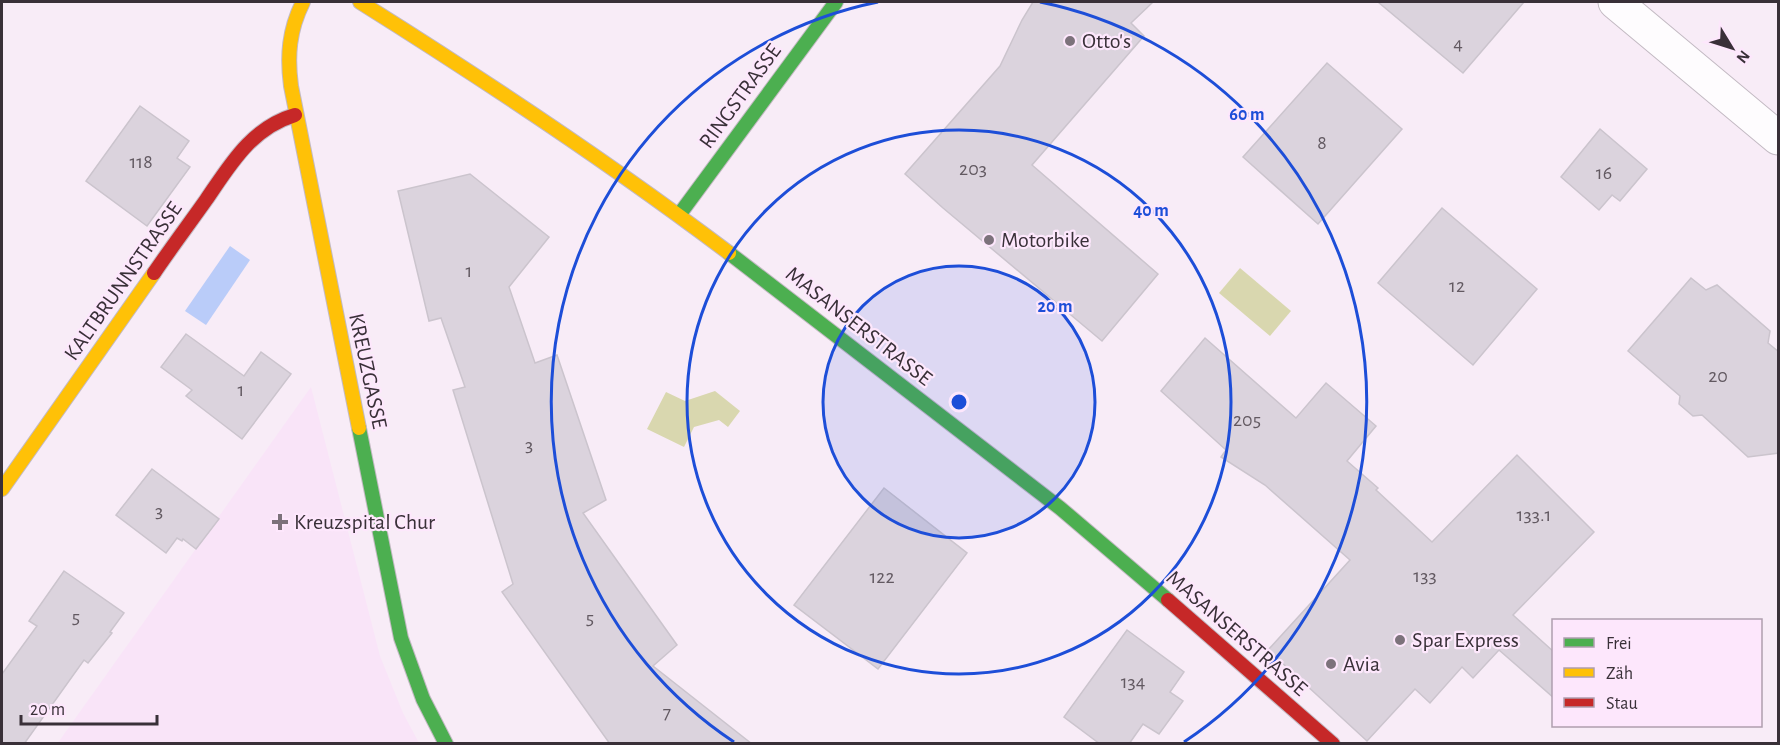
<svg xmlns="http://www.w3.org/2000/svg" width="1780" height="745" viewBox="0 0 1780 745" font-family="'Alegreya Sans',sans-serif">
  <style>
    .built { fill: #f9e4f8 }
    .green { fill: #d9d7af }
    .water { fill: #baccf9 }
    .building { fill: #dbd3dd; stroke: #cbc4cd; stroke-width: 1.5 }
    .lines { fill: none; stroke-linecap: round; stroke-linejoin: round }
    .street-casing { stroke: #c3bac3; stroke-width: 35 }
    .fast-casing { stroke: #c3bac3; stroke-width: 16 }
    .slow-casing { stroke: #c3bac3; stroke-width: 16 }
    .jam-casing { stroke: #c3bac3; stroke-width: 16 }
    .street { stroke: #fefcfe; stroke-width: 33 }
    .fast { stroke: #4caf50; stroke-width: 14 }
    .slow { stroke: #ffc107; stroke-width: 14 }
    .jam { stroke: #c62828; stroke-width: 14 }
    .ring { fill: none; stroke: #1d4ed8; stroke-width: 3 }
    .poi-dot { fill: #7c727b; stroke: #fde7fc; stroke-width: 2 }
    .labels { text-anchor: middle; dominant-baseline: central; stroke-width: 4.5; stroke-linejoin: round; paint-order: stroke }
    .number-label { font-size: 20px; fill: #625961 }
    .poi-label { font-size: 22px; fill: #393038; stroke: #fde7fc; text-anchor: start }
    .street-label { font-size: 22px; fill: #393038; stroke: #fde7fc }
    .centre { fill: #1d4ed8; stroke: #fde7fc; stroke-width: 3 }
    .ring-label { font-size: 18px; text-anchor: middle; font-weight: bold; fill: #1d4ed8; stroke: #fde7fc; stroke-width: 4.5; stroke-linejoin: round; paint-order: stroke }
  </style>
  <rect width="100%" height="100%" fill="#f8ecf7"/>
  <!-- built -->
  <path class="built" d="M 311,387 L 380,656 L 403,713 L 419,743 L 57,744 Z"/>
  <!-- green -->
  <g class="green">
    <path d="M 1240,268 L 1291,311 L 1270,336 L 1219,293 Z"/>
    <path d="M 715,391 L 740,411 L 728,427 L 719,420 L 694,427 L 684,447 L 647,429 L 666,392 L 685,401 Z"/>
  </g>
  <!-- water -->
  <path class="water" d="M 230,246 L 250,260 L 206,325 L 185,311 Z"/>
  <!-- building -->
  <g class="building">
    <path d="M 1033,2 L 1153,2 L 1131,23 L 1144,36 L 1032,165 L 1158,274 L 1102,341 L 943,208 L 905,174 L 1000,66 L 1022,20 Z"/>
    <path d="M 1378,2 L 1524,2 L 1463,73 Z"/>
    <path d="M 1327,63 L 1402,129 L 1318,224 L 1243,157 Z"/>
    <path d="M 140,106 L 189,141 L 177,158 L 190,167 L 147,226 L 86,181 Z"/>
    <path d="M 1600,129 L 1647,169 L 1620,201 L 1612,195 L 1599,210 L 1561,177 Z"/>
    <path d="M 470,174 L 549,237 L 509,287 L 535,363 L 557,355 L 606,500 L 583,513 L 677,645 L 653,666 L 752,744 L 610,744 L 502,592 L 513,584 L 453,390 L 465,387 L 441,318 L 429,321 L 398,191 Z"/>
    <path d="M 1442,208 L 1537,289 L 1473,365 L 1378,283 Z"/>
    <path d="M 1691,278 L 1706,290 L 1717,285 L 1770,331 L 1768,343 L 1779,352 L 1779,453 L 1748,457 L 1702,415 L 1693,416 L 1679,404 L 1680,396 L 1628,351 Z"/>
    <path d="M 186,334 L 244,376 L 261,352 L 291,374 L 242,439 L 186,396 L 192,390 L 161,367 Z"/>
    <path d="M 1205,338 L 1296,418 L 1326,383 L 1376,426 L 1347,461 L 1378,488 L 1376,490 L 1432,542 L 1517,455 L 1594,532 L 1513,615 L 1554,652 L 1554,698 L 1499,650 L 1473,678 L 1462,667 L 1430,703 L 1415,689 L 1367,741 L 1268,650 L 1350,560 L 1265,485 L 1221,457 L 1226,450 L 1161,391 Z"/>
    <path d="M 152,469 L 219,519 L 196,549 L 183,539 L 182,541 L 177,538 L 166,553 L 116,515 Z"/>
    <path d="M 884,488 L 967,553 L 878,669 L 794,605 Z"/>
    <path d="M 64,571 L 124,613 L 110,632 L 112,633 L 88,663 L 84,660 L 24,744 L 2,744 L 2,674 L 37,626 L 29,621 Z"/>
    <path d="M 1127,630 L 1184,672 L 1170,692 L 1183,701 L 1159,734 L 1143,724 L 1129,744 L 1100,744 L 1064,717 Z"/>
  </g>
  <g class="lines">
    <!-- street casing -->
    <g class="street-casing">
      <path id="street" d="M 1615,2 L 1778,138"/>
    </g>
    <!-- fast casing -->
    <g class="fast-casing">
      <g id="fast">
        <path d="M 679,215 L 836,2"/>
        <path d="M 729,253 L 1060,508 L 1168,600"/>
        <path d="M 359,428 L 401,638 L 423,699 L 446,744"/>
      </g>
    </g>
    <!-- slow casing -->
    <g class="slow-casing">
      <g id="slow">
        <path d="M 303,2 C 289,30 287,56 291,86 L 359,428"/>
        <path d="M 360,2 C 486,81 611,164 729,253"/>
        <path d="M 2,489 L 154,273"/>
      </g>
    </g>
    <!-- jam casing -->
    <g class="jam-casing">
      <g id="jam">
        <path d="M 154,273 C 171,248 189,224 206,200 C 230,165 251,128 295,115"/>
        <path d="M 1168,600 L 1333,744"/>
      </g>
    </g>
    <!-- street -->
    <use href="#street" class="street"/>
    <!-- fast -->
    <use href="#fast" class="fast"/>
    <!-- slow -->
    <use href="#slow" class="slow"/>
    <!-- jam -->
    <use href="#jam" class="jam"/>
  </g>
  <!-- distance rings -->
  <circle cx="959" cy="402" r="136" fill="#1d4ed8" fill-opacity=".12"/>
  <g class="ring">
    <circle cx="959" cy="402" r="136"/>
    <circle cx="959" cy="402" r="272"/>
    <path d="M734 742A408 408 0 0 1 878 2M1040 2A408 408 0 0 1 1184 742"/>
  </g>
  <!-- markers -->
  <g class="poi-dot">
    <circle cx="1070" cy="41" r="6"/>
    <circle cx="989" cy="240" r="6"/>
    <path d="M277 513h6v6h6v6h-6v6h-6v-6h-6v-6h6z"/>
    <circle cx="1400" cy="640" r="6"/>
    <circle cx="1331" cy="664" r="6"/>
  </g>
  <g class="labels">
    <!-- number labels -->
    <g class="number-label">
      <text x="1458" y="44">4</text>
      <text x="1322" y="143">8</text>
      <text x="141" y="162">118</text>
      <text x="973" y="169">203</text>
      <text x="1604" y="173">16</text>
      <text x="469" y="271">1</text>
      <text x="1457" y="286">12</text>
      <text x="1718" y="376">20</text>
      <text x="241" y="390">1</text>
      <text x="1247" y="420">205</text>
      <text x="529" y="445">3</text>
      <text x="159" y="511">3</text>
      <text x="1534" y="515">133.1</text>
      <text x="1425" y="576">133</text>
      <text x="882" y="577">122</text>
      <text x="76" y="617">5</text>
      <text x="590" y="618">5</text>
      <text x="1133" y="682">134</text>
      <text x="667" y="713">7</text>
    </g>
    <!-- poi labels -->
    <g class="poi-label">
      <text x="1082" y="41">Otto's</text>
      <text x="1001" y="240">Motorbike</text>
      <text x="294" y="522">Kreuzspital Chur</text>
      <text x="1412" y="640">Spar Express</text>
      <text x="1343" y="664">Avia</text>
    </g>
    <!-- street labels -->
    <g class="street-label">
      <text transform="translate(740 96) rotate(-54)">RINGSTRASSE</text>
      <text transform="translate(123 281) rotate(-55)">KALTBRUNNSTRASSE</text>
      <text transform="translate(859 326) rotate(38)">MASANSERSTRASSE</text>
      <text transform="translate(368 371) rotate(78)">KREUZGASSE</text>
      <text transform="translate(1237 633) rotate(41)">MASANSERSTRASSE</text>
    </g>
  </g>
  <circle cx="959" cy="402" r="9" class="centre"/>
  <g class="ring-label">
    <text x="1247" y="120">60 m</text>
    <text x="1151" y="216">40 m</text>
    <text x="1055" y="312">20 m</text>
  </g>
  <!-- border -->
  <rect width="1780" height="745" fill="none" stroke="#393038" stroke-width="6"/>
  <!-- legend -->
  <rect x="1552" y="619" width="210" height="108" fill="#fde7fc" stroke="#af9eae" stroke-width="1.5"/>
  <rect x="1564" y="638" width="30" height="9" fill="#4caf50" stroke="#af9eae" stroke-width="1.5"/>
  <text x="1606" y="649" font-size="18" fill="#393038">Frei</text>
  <rect x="1564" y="668" width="30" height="9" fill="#ffc107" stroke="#af9eae" stroke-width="1.5"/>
  <text x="1606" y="679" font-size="18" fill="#393038">Zäh</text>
  <rect x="1564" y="698" width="30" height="9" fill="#c62828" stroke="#af9eae" stroke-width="1.5"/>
  <text x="1606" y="709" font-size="18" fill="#393038">Stau</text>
  <!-- north arrow -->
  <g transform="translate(1732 48) rotate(128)" stroke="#fde7fc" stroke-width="4.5" paint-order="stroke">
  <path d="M0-4.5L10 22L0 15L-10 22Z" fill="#393038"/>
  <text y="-9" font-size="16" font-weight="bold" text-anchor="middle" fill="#393038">N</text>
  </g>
  <!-- scale -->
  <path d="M21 715v9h136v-9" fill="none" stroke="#393038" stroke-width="3"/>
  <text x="30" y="715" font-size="18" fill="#393038" stroke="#fde7fc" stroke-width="4.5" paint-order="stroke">20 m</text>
</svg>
